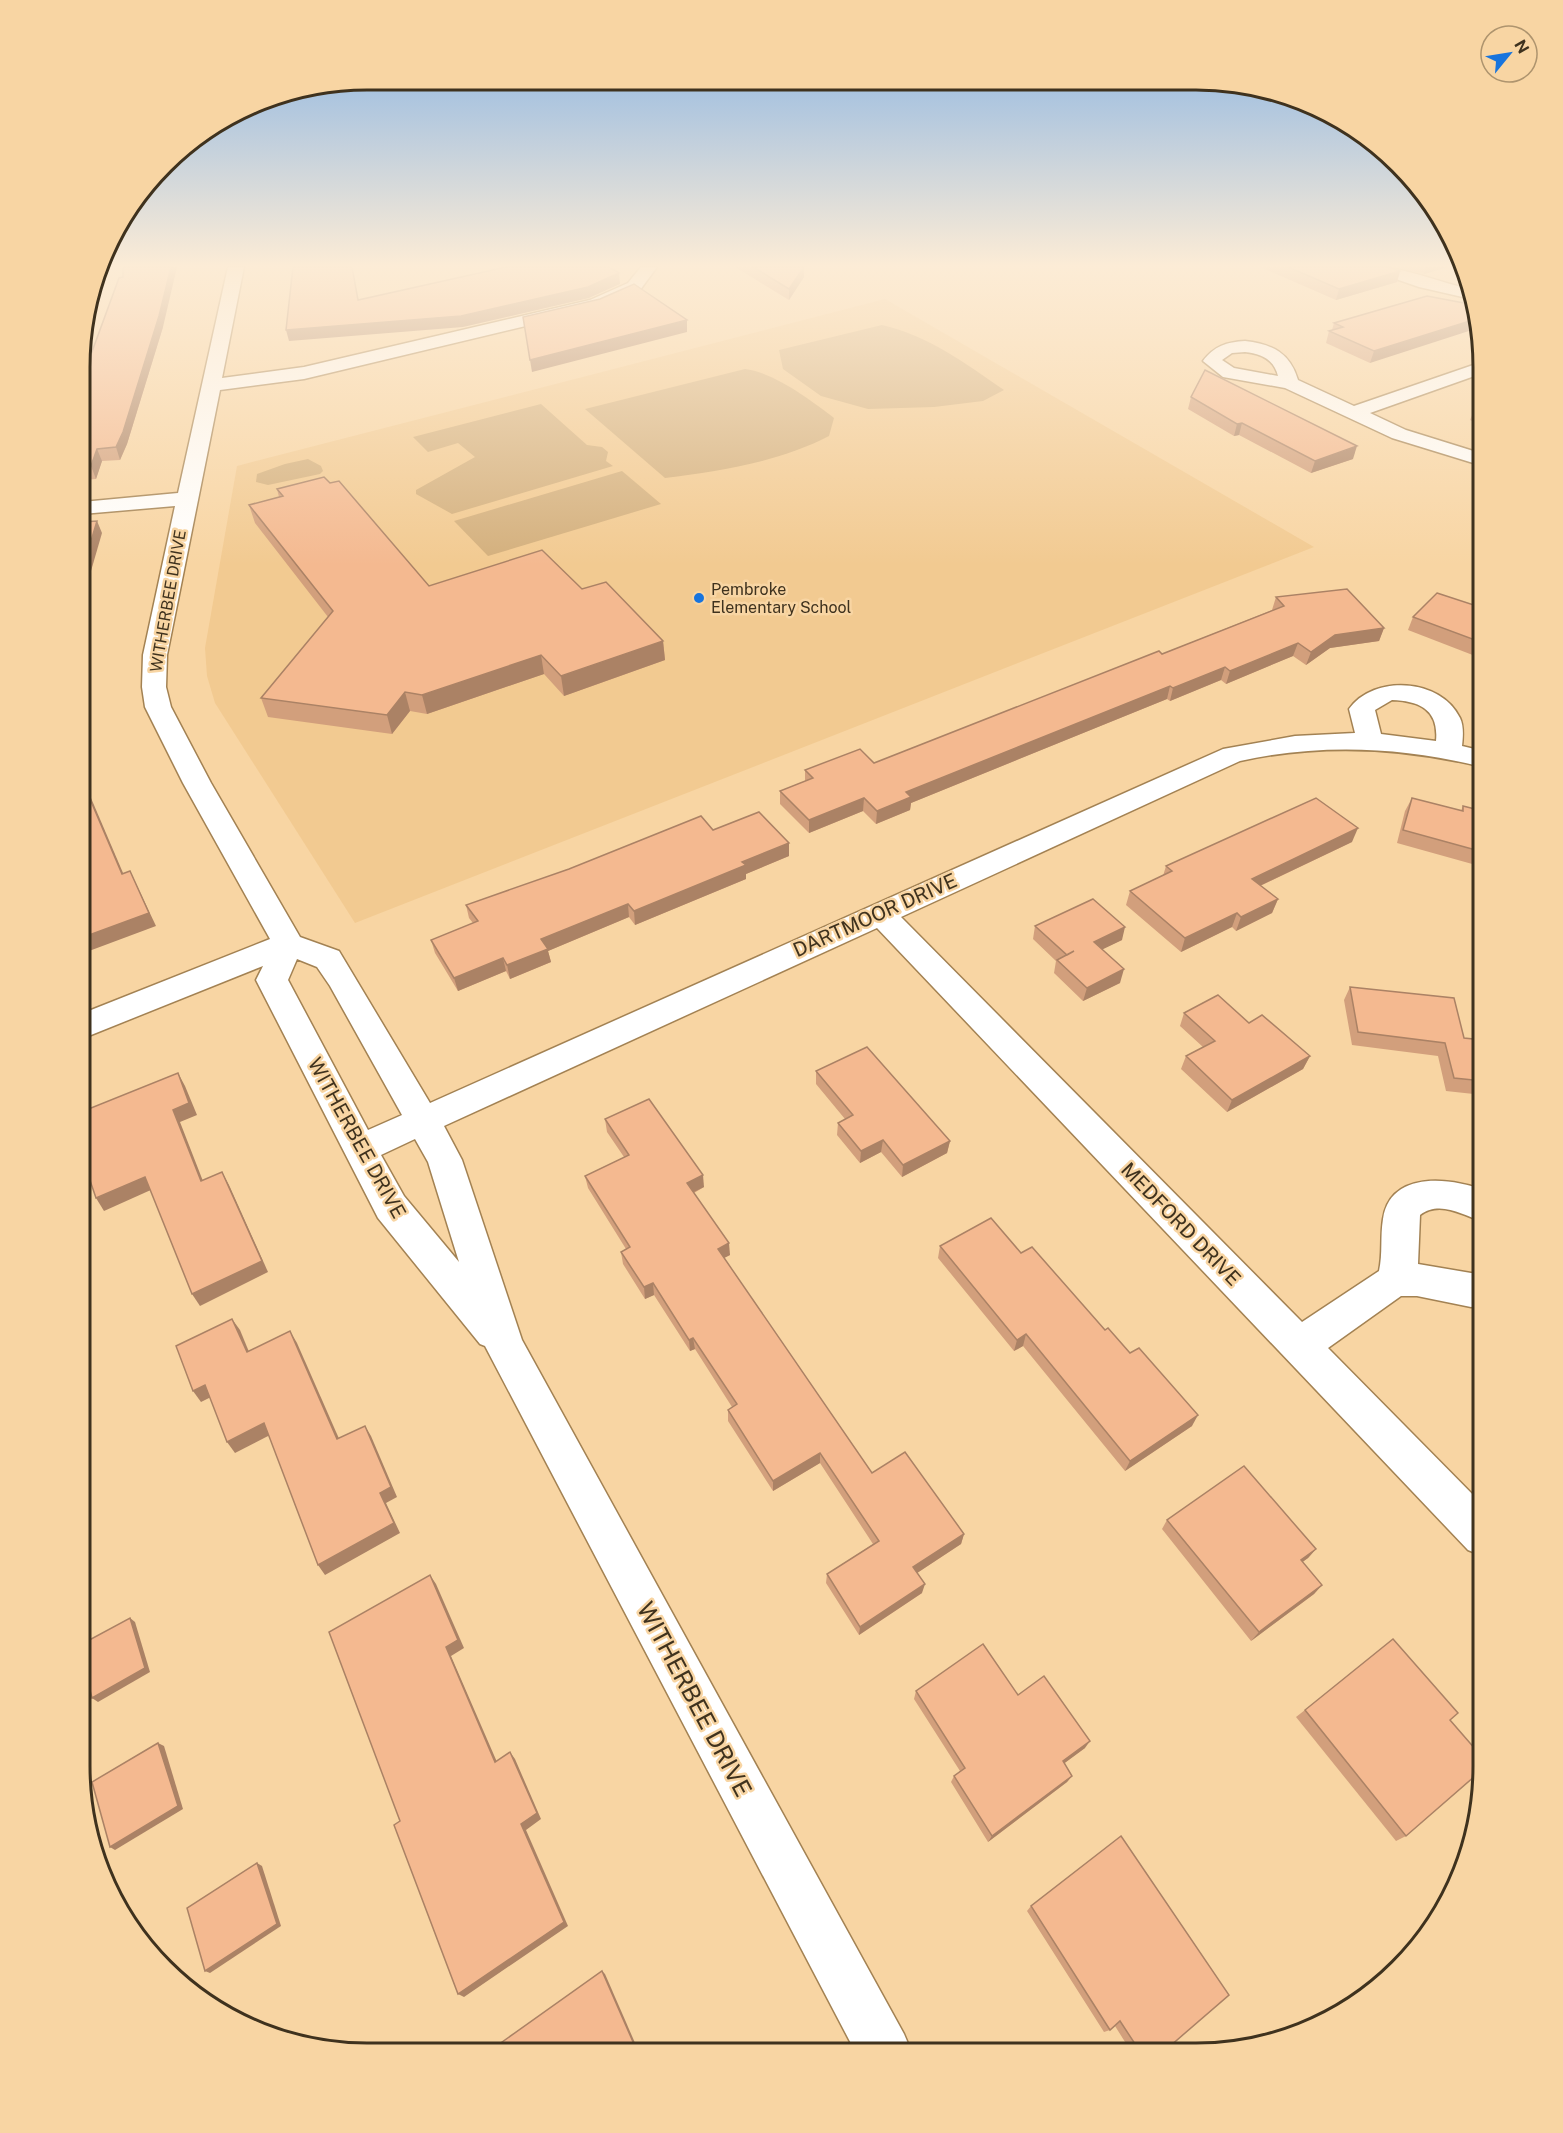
<svg xmlns="http://www.w3.org/2000/svg" width="1563" height="2133" viewBox="0 0 1563 2133" font-family="'Public Sans',sans-serif">
  <style>
    .built { fill: #f2ca91 }
    .green { fill: #d3af7c }
    .lines { fill: none; stroke-linecap: round; stroke-linejoin: round }
    .minor-casing { stroke: #a38253; stroke-width: 3 }
    .minor { fill: #fff; fill-rule: evenodd }
    .wall { fill: #d29f7c }
    .shaded-wall { fill: #ab8265 }
    .building { fill: #f4b990; stroke: #ab8265; stroke-width: 1.5 }
    .poi-dot { fill: #1874dd; stroke: #f8d5a3; stroke-width: 2 }
    .labels { text-anchor: middle; dominant-baseline: central; stroke-width: 5; stroke-linejoin: round; paint-order: stroke }
    .far-poi-label { font-size: 16px; fill: #3f321e; stroke: #f8d5a3; text-anchor: start }
    .far-street-label { font-size: 16px; fill: #3f321e; stroke: #f8d5a3 }
    .street-label { font-size: 20px; fill: #3f321e; stroke: #f8d5a3 }
    .near-street-label { font-size: 24px; fill: #3f321e; stroke: #f8d5a3 }
    .rim { fill: none; stroke: #3f321e; stroke-width: 3 }
  </style>
  <rect width="100%" height="100%" fill="#f8d5a3"/>
  <!-- built -->
  <path class="built" d="M 885,299 L 1314,547 L 355,923 L 215,703 L 207,676 L 205,648 L 237,466 Z"/>
  <!-- green -->
  <g class="green">
    <path d="M 882,325 C 929,336 965,363 1004,390 L 983,401 L 934,407 L 868,409 L 821,396 L 783,369 L 779,350 Z"/>
    <path d="M 745,369 C 773,372 812,401 834,418 L 829,436 C 779,462 720,471 665,478 L 585,409 Z"/>
    <path d="M 541,404 L 587,445 L 602,447 L 608,452 L 606,461 L 613,466 L 452,514 L 416,494 L 416,490 L 475,457 L 458,443 L 428,452 L 413,437 Z"/>
    <path d="M 308,459 L 321,466 L 323,471 L 320,474 L 268,485 L 256,482 L 257,474 L 285,464 Z"/>
    <path d="M 622,471 L 661,504 L 488,556 L 454,521 Z"/>
  </g>
  <g class="lines">
    <!-- minor casing -->
    <g class="minor-casing">
      <g id="minor">
        <path d="M 228,267 L 244,267 L 222,378 L 304,367 L 590,300 L 628,283 L 641,267 L 657,267 L 640,290 L 601,308 L 304,379 L 220,390 L 167,655 L 166,687 L 171,707 L 211,783 L 300,937 L 339,951 L 430,1103 L 1223,749 L 1295,736 L 1355,733 L 1349,709 C 1374,674 1441,678 1460,718 C 1464,726 1463,737 1462,746 L 1483,751 L 1483,767 C 1402,747 1322,743 1240,761 L 901,917 L 1302,1322 L 1379,1271 C 1383,1253 1380,1237 1383,1219 C 1390,1171 1449,1177 1483,1190 L 1483,1222 C 1463,1215 1440,1200 1420,1215 L 1418,1264 L 1471,1273 L 1483,1273 L 1483,1305 L 1471,1307 L 1417,1296 L 1401,1296 L 1328,1348 L 1483,1505 L 1483,1556 L 1468,1550 L 877,928 L 444,1126 L 462,1160 L 522,1340 L 904,2034 L 912,2053 L 856,2053 L 485,1346 L 480,1344 L 378,1218 L 256,980 L 263,966 L 81,1039 L 81,1014 L 270,939 L 183,783 L 145,707 L 142,687 L 143,655 L 175,506 L 82,514 L 82,502 L 178,493 ZM 1392,700 C 1420,701 1439,710 1436,741 L 1381,734 L 1375,710 ZM 297,959 L 317,967 L 330,986 L 402,1115 L 368,1130 L 288,980 ZM 415,1139 L 428,1162 L 459,1262 L 404,1196 L 381,1155 Z"/>
        <path d="M 1368,267 C 1398,265 1435,281 1465,288 L 1467,298 L 1419,287 L 1370,270 Z"/>
        <path d="M 1245,341 C 1272,344 1290,353 1298,380 L 1354,406 L 1482,362 L 1483,373 L 1370,413 L 1406,430 L 1483,454 L 1483,466 L 1392,438 L 1285,388 L 1223,377 L 1203,361 C 1214,346 1227,342 1245,341 ZM 1245,352 C 1261,354 1274,359 1278,376 L 1234,368 L 1222,360 L 1232,353 Z"/>
      </g>
    </g>
    <!-- minor -->
    <use href="#minor" class="minor"/>
  </g>
  <!-- wall -->
  <g class="wall">
    <path d="M 735,267 L 804,267 L 804,277 L 789,300 Z"/>
    <path d="M 1260,267 L 1388,267 L 1400,271 L 1397,282 L 1336,300 Z"/>
    <path d="M 1394,267 L 1448,267 L 1424,274 Z"/>
    <path d="M 1427,296 L 1370,363 L 1326,343 L 1329,331 L 1332,330 L 1334,323 Z"/>
    <path d="M 163,327 L 127,444 L 120,460 L 102,461 L 96,479 L 82,480 L 82,379 Z"/>
    <path d="M 1191,397 L 1353,459 L 1311,473 L 1239,435 L 1234,436 L 1188,409 Z"/>
    <path d="M 1483,404 L 1483,426 L 1470,420 L 1475,408 Z"/>
    <path d="M 277,489 L 429,586 L 582,589 L 663,641 L 665,660 L 564,696 L 544,674 L 427,714 L 410,711 L 392,734 L 268,717 L 261,698 L 328,617 L 255,523 L 249,505 L 279,497 Z"/>
    <path d="M 1276,597 L 1384,628 L 1379,641 L 1330,648 L 1306,665 L 1293,656 L 1226,684 L 1221,680 L 1170,701 L 1167,699 L 911,803 L 910,810 L 876,824 L 863,811 L 809,833 L 780,804 L 780,791 L 805,781 L 805,770 L 874,763 L 1162,654 L 1272,610 Z"/>
    <path d="M 1483,608 L 1483,659 L 1408,630 L 1413,617 Z"/>
    <path d="M 1412,798 L 1461,811 L 1463,806 L 1483,811 L 1483,867 L 1397,843 L 1405,811 Z"/>
    <path d="M 713,830 L 789,856 L 746,874 L 746,879 L 635,925 L 629,917 L 548,951 L 551,962 L 510,979 L 506,971 L 458,991 L 435,953 L 431,940 L 473,923 L 469,918 L 466,905 Z"/>
    <path d="M 1352,842 L 1260,886 L 1278,899 L 1272,913 L 1236,931 L 1232,927 L 1181,952 L 1126,905 L 1130,891 L 1163,876 L 1166,866 Z"/>
    <path d="M 1035,926 L 1122,940 L 1102,949 L 1120,983 L 1083,1001 L 1054,973 L 1056,961 L 1033,939 Z"/>
    <path d="M 1350,987 L 1464,1038 L 1483,1040 L 1483,1095 L 1446,1091 L 1438,1056 L 1352,1045 L 1344,1000 Z"/>
    <path d="M 1184,1013 L 1249,1023 L 1310,1056 L 1303,1069 L 1227,1112 L 1181,1069 L 1186,1056 L 1203,1047 L 1180,1026 Z"/>
    <path d="M 816,1071 L 950,1141 L 947,1153 L 902,1177 L 881,1152 L 860,1163 L 837,1135 L 838,1123 L 845,1119 L 816,1084 Z"/>
    <path d="M 605,1119 L 704,1187 L 694,1193 L 730,1255 L 724,1258 L 872,1473 L 964,1534 L 961,1544 L 917,1573 L 922,1593 L 859,1635 L 826,1583 L 827,1574 L 873,1544 L 820,1463 L 773,1491 L 728,1421 L 728,1410 L 732,1407 L 695,1349 L 690,1351 L 654,1295 L 645,1299 L 623,1264 L 621,1252 L 626,1249 L 588,1188 L 585,1176 L 624,1157 L 607,1132 Z"/>
    <path d="M 940,1246 L 1021,1253 L 1130,1353 L 1192,1426 L 1125,1471 L 1023,1346 L 1014,1351 L 938,1258 Z"/>
    <path d="M 1167,1520 L 1316,1549 L 1308,1558 L 1302,1562 L 1322,1585 L 1314,1594 L 1251,1641 L 1162,1529 Z"/>
    <path d="M 916,1691 L 1018,1695 L 1085,1748 L 1064,1763 L 1072,1776 L 1067,1782 L 988,1842 L 951,1782 L 954,1776 L 960,1771 L 914,1699 Z"/>
    <path d="M 1305,1710 L 1406,1836 L 1396,1841 L 1296,1717 Z"/>
    <path d="M 1031,1906 L 1162,2053 L 1132,2053 L 1115,2026 L 1110,2030 L 1104,2032 L 1027,1911 Z"/>
  </g>
  <!-- shaded-wall -->
  <g class="shaded-wall">
    <path d="M 171,267 L 177,267 L 163,327 L 127,444 L 120,460 L 116,447 Z"/>
    <path d="M 804,267 L 804,277 L 789,300 L 789,289 Z"/>
    <path d="M 1426,267 L 1448,267 L 1424,274 Z"/>
    <path d="M 1400,271 L 1397,282 L 1336,300 L 1339,289 Z"/>
    <path d="M 619,273 L 620,284 L 589,298 L 463,327 L 289,341 L 286,330 Z"/>
    <path d="M 687,320 L 687,332 L 532,372 L 530,360 Z"/>
    <path d="M 1473,320 L 1475,329 L 1370,363 L 1374,351 Z"/>
    <path d="M 1242,423 L 1239,435 L 1234,436 L 1237,424 Z"/>
    <path d="M 1357,446 L 1353,459 L 1311,473 L 1315,461 Z"/>
    <path d="M 97,449 L 102,461 L 96,479 L 91,466 Z"/>
    <path d="M 97,521 L 102,533 L 82,602 L 82,571 Z"/>
    <path d="M 1384,628 L 1379,641 L 1330,648 L 1306,665 L 1311,652 L 1335,635 Z"/>
    <path d="M 663,641 L 665,660 L 564,696 L 561,676 Z"/>
    <path d="M 1298,643 L 1293,656 L 1226,684 L 1230,671 Z"/>
    <path d="M 541,655 L 544,674 L 427,714 L 422,695 Z"/>
    <path d="M 1225,667 L 1221,680 L 1170,701 L 1173,688 Z"/>
    <path d="M 1170,686 L 1167,699 L 911,803 L 910,810 L 876,824 L 877,811 L 906,792 Z"/>
    <path d="M 405,692 L 410,711 L 392,734 L 387,715 Z"/>
    <path d="M 84,785 L 91,798 L 129,887 L 122,874 Z"/>
    <path d="M 864,798 L 863,811 L 809,833 L 809,820 Z"/>
    <path d="M 1358,828 L 1352,842 L 1247,892 L 1252,879 Z"/>
    <path d="M 789,843 L 789,856 L 746,874 L 746,879 L 635,925 L 634,911 L 742,862 Z"/>
    <path d="M 130,871 L 156,926 L 81,954 L 81,938 Z"/>
    <path d="M 1278,899 L 1272,913 L 1236,931 L 1241,917 Z"/>
    <path d="M 628,904 L 629,917 L 548,951 L 551,962 L 510,979 L 507,965 L 541,939 Z"/>
    <path d="M 1237,913 L 1232,927 L 1181,952 L 1185,938 Z"/>
    <path d="M 1125,927 L 1122,940 L 1091,955 L 1094,942 Z"/>
    <path d="M 503,958 L 506,971 L 458,991 L 454,978 Z"/>
    <path d="M 1124,969 L 1120,983 L 1083,1001 L 1087,988 Z"/>
    <path d="M 1310,1056 L 1303,1069 L 1227,1112 L 1232,1100 Z"/>
    <path d="M 178,1073 L 185,1086 L 197,1115 L 180,1122 L 208,1194 L 201,1181 L 173,1110 Z"/>
    <path d="M 883,1140 L 881,1152 L 860,1163 L 861,1151 Z"/>
    <path d="M 950,1141 L 947,1153 L 902,1177 L 903,1165 Z"/>
    <path d="M 222,1172 L 229,1185 L 268,1272 L 200,1306 L 192,1294 Z"/>
    <path d="M 703,1175 L 704,1187 L 688,1195 L 687,1183 Z"/>
    <path d="M 145,1177 L 153,1189 L 104,1211 L 96,1198 Z"/>
    <path d="M 729,1243 L 730,1255 L 718,1261 L 718,1249 Z"/>
    <path d="M 653,1283 L 654,1295 L 645,1299 L 644,1287 Z"/>
    <path d="M 232,1319 L 240,1330 L 254,1364 L 247,1352 Z"/>
    <path d="M 290,1331 L 297,1343 L 344,1450 L 337,1439 Z"/>
    <path d="M 1026,1334 L 1023,1346 L 1014,1351 L 1017,1340 Z"/>
    <path d="M 693,1338 L 695,1349 L 690,1351 L 689,1340 Z"/>
    <path d="M 205,1385 L 213,1396 L 201,1402 L 193,1391 Z"/>
    <path d="M 1198,1415 L 1192,1426 L 1125,1471 L 1130,1461 Z"/>
    <path d="M 264,1423 L 272,1434 L 235,1453 L 227,1442 Z"/>
    <path d="M 365,1426 L 371,1436 L 397,1497 L 386,1503 L 400,1533 L 325,1575 L 318,1565 L 380,1493 Z"/>
    <path d="M 820,1453 L 820,1463 L 773,1491 L 773,1481 Z"/>
    <path d="M 964,1534 L 961,1544 L 911,1577 L 913,1567 Z"/>
    <path d="M 1316,1549 L 1308,1558 L 1293,1569 L 1301,1560 Z"/>
    <path d="M 430,1575 L 436,1584 L 464,1648 L 451,1656 L 500,1769 L 495,1762 L 446,1647 Z"/>
    <path d="M 925,1584 L 922,1593 L 859,1635 L 860,1627 Z"/>
    <path d="M 1322,1585 L 1314,1594 L 1251,1641 L 1259,1632 Z"/>
    <path d="M 130,1618 L 135,1622 L 150,1672 L 98,1702 L 92,1698 Z"/>
    <path d="M 1090,1741 L 1085,1748 L 1058,1768 L 1063,1761 Z"/>
    <path d="M 158,1743 L 164,1746 L 183,1809 L 115,1850 L 110,1847 Z"/>
    <path d="M 510,1752 L 515,1759 L 541,1819 L 526,1830 L 568,1926 L 464,1997 L 458,1994 L 521,1824 Z"/>
    <path d="M 1072,1776 L 1067,1782 L 988,1842 L 992,1836 Z"/>
    <path d="M 257,1863 L 262,1866 L 281,1926 L 210,1973 L 205,1971 Z"/>
    <path d="M 602,1971 L 605,1974 L 639,2052 L 636,2052 Z"/>
  </g>
  <!-- building -->
  <g class="building">
    <path d="M 123,267 L 171,267 L 159,316 L 123,432 L 116,447 L 97,449 L 91,466 L 82,467 L 82,379 L 119,278 L 123,277 Z"/>
    <path d="M 293,267 L 352,267 L 358,300 L 506,267 L 609,267 L 619,273 L 588,287 L 461,316 L 286,330 Z"/>
    <path d="M 753,267 L 804,267 L 789,289 Z"/>
    <path d="M 1288,267 L 1388,267 L 1400,271 L 1339,289 Z"/>
    <path d="M 634,284 L 687,320 L 530,360 L 523,317 L 600,299 Z"/>
    <path d="M 1427,296 L 1469,304 L 1473,320 L 1374,351 L 1329,331 L 1343,327 L 1334,323 Z"/>
    <path d="M 1205,370 L 1357,446 L 1315,461 L 1242,423 L 1237,424 L 1191,397 Z"/>
    <path d="M 1483,404 L 1483,412 L 1475,408 Z"/>
    <path d="M 324,477 L 330,483 L 339,481 L 429,586 L 542,550 L 582,589 L 606,582 L 663,641 L 561,676 L 541,655 L 422,695 L 405,692 L 387,715 L 261,698 L 333,611 L 249,505 L 283,496 L 277,489 Z"/>
    <path d="M 97,521 L 82,571 L 82,522 Z"/>
    <path d="M 1347,589 L 1384,628 L 1335,635 L 1311,652 L 1298,643 L 1230,671 L 1225,667 L 1173,688 L 1170,686 L 906,792 L 911,797 L 877,811 L 864,798 L 809,820 L 780,791 L 813,778 L 805,770 L 860,749 L 874,763 L 1159,651 L 1162,654 L 1284,606 L 1276,597 Z"/>
    <path d="M 1437,593 L 1483,608 L 1483,643 L 1413,617 Z"/>
    <path d="M 84,785 L 122,874 L 130,871 L 149,913 L 81,938 L 81,786 Z"/>
    <path d="M 1316,798 L 1358,828 L 1252,879 L 1278,899 L 1241,917 L 1237,913 L 1185,938 L 1130,891 L 1172,871 L 1166,866 Z"/>
    <path d="M 1412,798 L 1463,811 L 1463,806 L 1483,811 L 1483,852 L 1403,830 Z"/>
    <path d="M 759,812 L 789,843 L 742,862 L 746,865 L 634,911 L 628,904 L 541,939 L 548,949 L 507,965 L 503,958 L 454,978 L 431,940 L 478,921 L 466,905 L 569,869 L 701,816 L 713,830 Z"/>
    <path d="M 1093,899 L 1125,927 L 1094,942 L 1124,969 L 1087,988 L 1057,960 L 1074,951 L 1067,955 L 1035,926 Z"/>
    <path d="M 1350,987 L 1454,998 L 1464,1038 L 1483,1040 L 1483,1081 L 1454,1078 L 1445,1043 L 1358,1032 Z"/>
    <path d="M 1218,995 L 1249,1023 L 1262,1015 L 1310,1056 L 1232,1100 L 1186,1056 L 1215,1041 L 1184,1013 Z"/>
    <path d="M 867,1047 L 950,1141 L 903,1165 L 883,1140 L 861,1151 L 838,1123 L 853,1115 L 816,1071 Z"/>
    <path d="M 178,1073 L 189,1103 L 173,1110 L 201,1181 L 222,1172 L 262,1261 L 192,1294 L 145,1177 L 96,1198 L 81,1154 L 81,1112 Z"/>
    <path d="M 649,1099 L 703,1175 L 687,1183 L 729,1243 L 718,1249 L 872,1473 L 905,1452 L 964,1534 L 913,1567 L 925,1584 L 860,1627 L 827,1574 L 879,1541 L 820,1453 L 773,1481 L 728,1410 L 737,1404 L 693,1338 L 689,1340 L 653,1283 L 644,1287 L 621,1252 L 630,1247 L 585,1176 L 629,1155 L 605,1119 Z"/>
    <path d="M 991,1218 L 1021,1253 L 1032,1247 L 1105,1330 L 1108,1328 L 1130,1353 L 1139,1348 L 1198,1415 L 1130,1461 L 1026,1334 L 1017,1340 L 940,1246 Z"/>
    <path d="M 232,1319 L 247,1352 L 290,1331 L 337,1439 L 365,1426 L 391,1487 L 380,1493 L 394,1523 L 318,1565 L 264,1423 L 227,1442 L 205,1385 L 193,1391 L 176,1346 Z"/>
    <path d="M 1244,1466 L 1316,1549 L 1301,1560 L 1322,1585 L 1259,1632 L 1167,1520 Z"/>
    <path d="M 430,1575 L 458,1640 L 446,1647 L 495,1762 L 510,1752 L 537,1813 L 521,1824 L 564,1922 L 458,1994 L 394,1825 L 400,1821 L 329,1632 Z"/>
    <path d="M 130,1618 L 145,1668 L 92,1698 L 80,1652 L 80,1645 Z"/>
    <path d="M 1393,1639 L 1458,1713 L 1450,1720 L 1483,1758 L 1483,1769 L 1406,1836 L 1305,1710 Z"/>
    <path d="M 983,1644 L 1018,1695 L 1044,1676 L 1090,1741 L 1063,1761 L 1072,1776 L 992,1836 L 954,1776 L 965,1768 L 916,1691 Z"/>
    <path d="M 158,1743 L 178,1806 L 110,1847 L 92,1782 Z"/>
    <path d="M 1121,1836 L 1229,1995 L 1162,2053 L 1141,2053 L 1120,2021 L 1110,2030 L 1031,1906 Z"/>
    <path d="M 257,1863 L 277,1924 L 205,1971 L 187,1908 Z"/>
    <path d="M 602,1971 L 637,2051 L 636,2052 L 488,2052 Z"/>
  </g>
  <!-- sky -->
  <linearGradient id="sky" x2="0" y2="1"><stop stop-color="#7fafe4"/><stop offset="0.47" stop-color="#fcecd6"/><stop offset="1" stop-color="#fcecd6" stop-opacity="0"/></linearGradient>
  <rect width="1563" height="565" fill="url(#sky)"/>
  <!-- markers -->
  <circle class="poi-dot" cx="699" cy="598" r="6"/>
  <g class="labels">
    <!-- far-poi labels -->
    <g class="far-poi-label">
      <text x="711" y="589">Pembroke<tspan x="711" dy="18">Elementary School</tspan></text>
    </g>
    <!-- far-street labels -->
    <g class="far-street-label">
      <text transform="translate(168 601) rotate(-80)">WITHERBEE DRIVE</text>
    </g>
    <!-- street labels -->
    <g class="street-label">
      <text transform="translate(875 915) rotate(-24)">DARTMOOR DRIVE</text>
      <text transform="translate(357 1138) rotate(61)">WITHERBEE DRIVE</text>
      <text transform="translate(1181 1224) rotate(46)">MEDFORD DRIVE</text>
    </g>
    <!-- near-street labels -->
    <g class="near-street-label">
      <text transform="translate(695 1699) rotate(62)">WITHERBEE DRIVE</text>
    </g>
  </g>
  <!-- crop -->
  <path d="M0 0H1563V2133H0ZM367 90H1196A277 277 0 0 1 1473 367V1766A277 277 0 0 1 1196 2043H367A277 277 0 0 1 90 1766V367A277 277 0 0 1 367 90Z" fill="#f8d5a3" fill-rule="evenodd"/>
  <path class="rim" d="M367 90H1196A277 277 0 0 1 1473 367V1766A277 277 0 0 1 1196 2043H367A277 277 0 0 1 90 1766V367A277 277 0 0 1 367 90Z"/>
  <!-- north arrow -->
  <g transform="translate(1509 54) rotate(60)"><circle r="28" fill="#f8d5a3" stroke="#ae946e" stroke-width="1.5"/>
  <path d="M0-4.5L10 22L0 15L-10 22Z" fill="#1874dd"/>
  <text y="-9" font-size="16" font-weight="bold" text-anchor="middle" fill="#3f321e">N</text>
  </g>
</svg>
